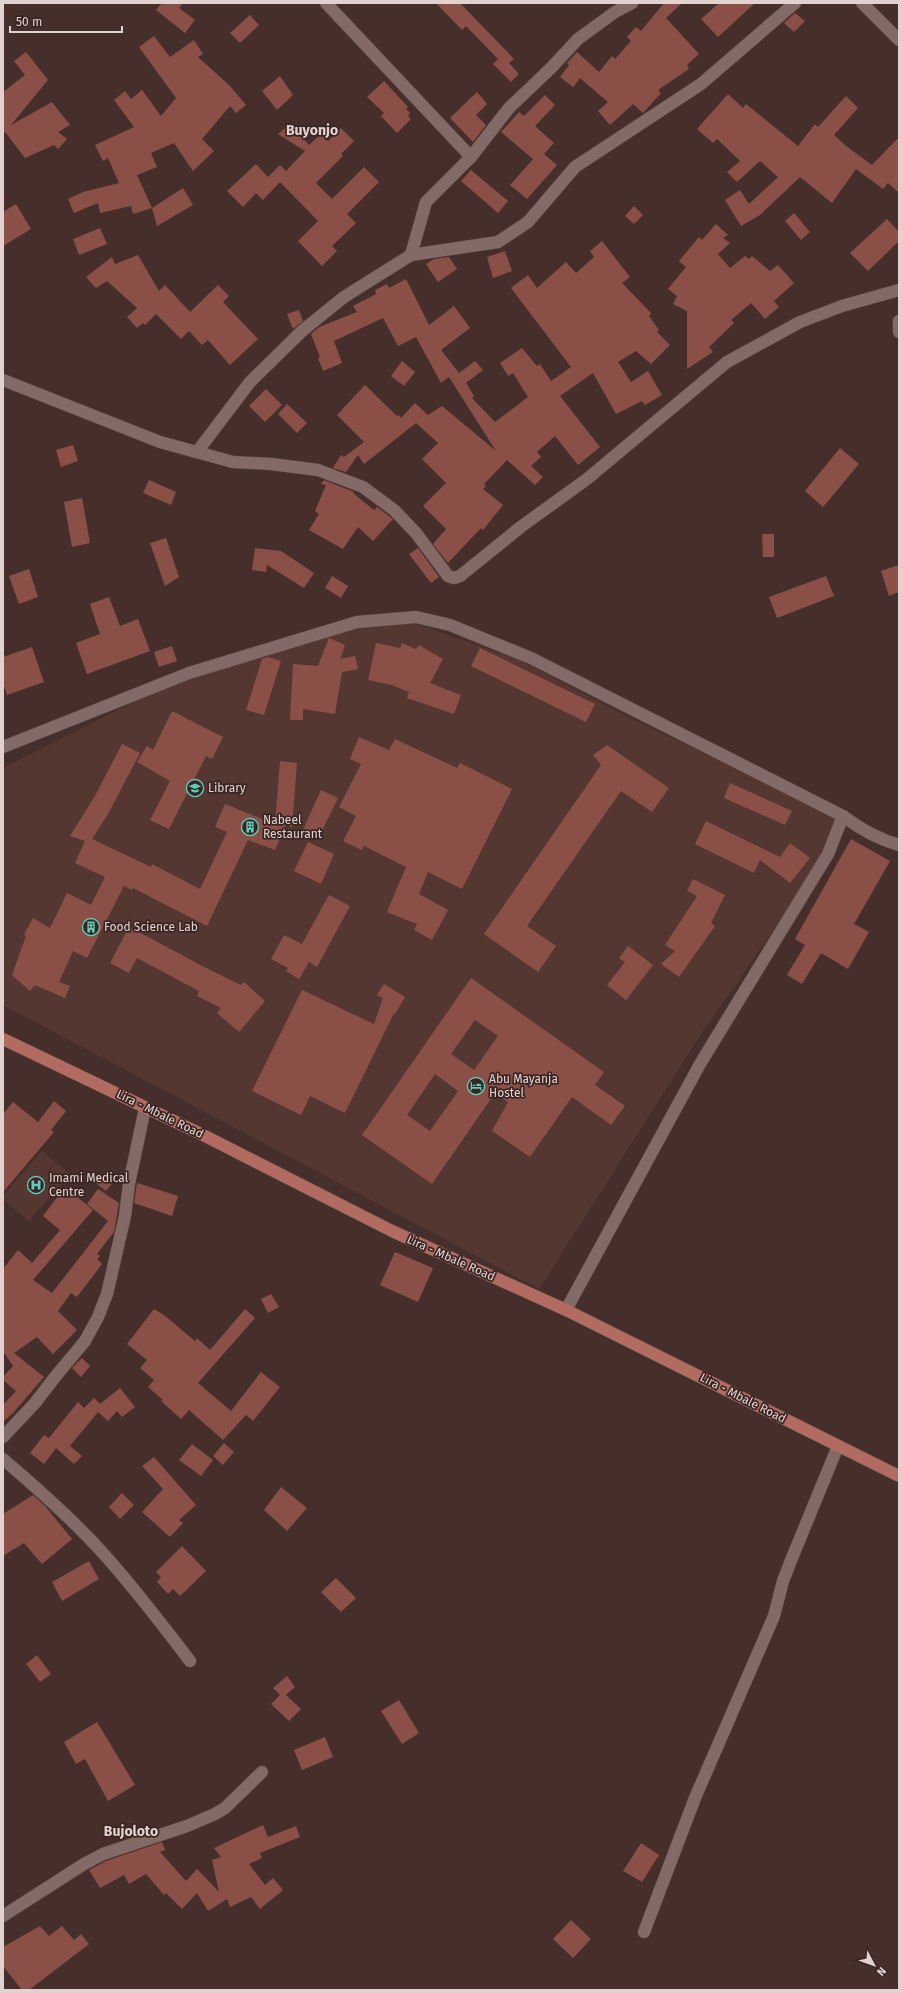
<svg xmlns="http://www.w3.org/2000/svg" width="902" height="1993" viewBox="0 0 902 1993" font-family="'Fira Sans',sans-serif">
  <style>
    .built { fill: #553732 }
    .building { fill: #8a5047; fill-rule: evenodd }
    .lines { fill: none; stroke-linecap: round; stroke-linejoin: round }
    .street-casing { stroke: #5e4b48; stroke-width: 13 }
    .primary-casing { stroke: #5e4b48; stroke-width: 13 }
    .street { stroke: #846a66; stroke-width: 12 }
    .primary { stroke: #b26b61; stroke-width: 12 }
    .labels { text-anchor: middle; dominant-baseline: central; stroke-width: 3.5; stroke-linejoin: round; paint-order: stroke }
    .poi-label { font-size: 12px; fill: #e1d2cf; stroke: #3b2522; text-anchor: start }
    .street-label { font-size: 12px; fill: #e1d2cf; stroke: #3b2522 }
    .quarter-label { font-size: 14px; font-weight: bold; fill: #e1d2cf; stroke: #3b2522 }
  </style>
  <rect width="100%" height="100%" fill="#462f2b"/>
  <!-- built -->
  <g class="built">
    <path d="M 411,622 L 520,660 L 634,720 L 836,816 L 812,875 L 699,1037 L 539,1289 L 3,1005 L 3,768 L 187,675 L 355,625 Z"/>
    <path d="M 42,1151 L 70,1174 L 29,1221 L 3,1200 L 3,1196 Z"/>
  </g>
  <!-- building -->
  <g class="building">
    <path d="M 162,3 L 183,3 L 179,8 L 195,20 L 185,33 L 156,10 Z"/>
    <path d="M 436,3 L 460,3 L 514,59 L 509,63 L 519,74 L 511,82 L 493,64 L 498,59 L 466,26 L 462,30 Z"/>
    <path d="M 664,3 L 682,3 L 666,18 L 699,54 L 687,65 L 689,69 L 658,90 L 661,93 L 643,113 L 633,104 L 610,125 L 598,111 L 608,102 L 580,78 L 573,87 L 560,77 L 569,65 L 567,63 L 577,52 L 599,72 L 612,56 L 615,59 L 631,41 L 627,37 L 636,27 L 641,31 Z"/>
    <path d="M 719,3 L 755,3 L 718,37 L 701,19 Z"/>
    <path d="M 795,13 L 805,21 L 794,32 L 784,23 Z"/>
    <path d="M 250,15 L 259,25 L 240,43 L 230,33 Z"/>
    <path d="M 154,36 L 170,57 L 194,40 L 203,54 L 198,57 L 230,86 L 246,105 L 236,113 L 230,106 L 202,139 L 214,151 L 193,171 L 174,143 L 151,153 L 157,167 L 137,175 L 152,208 L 133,214 L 131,206 L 100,213 L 98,203 L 74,213 L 68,199 L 83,192 L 119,183 L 108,158 L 103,161 L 95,145 L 134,127 L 114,100 L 125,91 L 131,99 L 142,90 L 161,116 L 176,98 L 139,47 Z"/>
    <path d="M 26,52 L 48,80 L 11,125 L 52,102 L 70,125 L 58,132 L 67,139 L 58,149 L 54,145 L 25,158 L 5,132 L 3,134 L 3,92 L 25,75 L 14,61 Z"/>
    <path d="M 280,76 L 293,95 L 277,110 L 262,91 Z"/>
    <path d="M 384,81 L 408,107 L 406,109 L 410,113 L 408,116 L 411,119 L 397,133 L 381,116 L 384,113 L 367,97 Z"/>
    <path d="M 477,92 L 487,104 L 476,115 L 486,125 L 473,142 L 450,118 Z"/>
    <path d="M 728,94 L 743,108 L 746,104 L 798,146 L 815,124 L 818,127 L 846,96 L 858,108 L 834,135 L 846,146 L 872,165 L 899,137 L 899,193 L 888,183 L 883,189 L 856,169 L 832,203 L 800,177 L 760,215 L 741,226 L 725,200 L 740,190 L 749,204 L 778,177 L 760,161 L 737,182 L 727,172 L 740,161 L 717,139 L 713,143 L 697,129 Z"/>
    <path d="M 545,95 L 555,105 L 535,126 L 554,143 L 544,154 L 557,165 L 527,199 L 510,185 L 533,159 L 501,132 L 519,112 L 524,116 Z"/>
    <path d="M 290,124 L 309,145 L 321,134 L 328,141 L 341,128 L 354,141 L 341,154 L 343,156 L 316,183 L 332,199 L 364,167 L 379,182 L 347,214 L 356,223 L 332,246 L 337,251 L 322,266 L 298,241 L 318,221 L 280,182 L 263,200 L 256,193 L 243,207 L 227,191 L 256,164 L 268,177 L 280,165 L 286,171 L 305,151 L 278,134 Z"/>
    <path d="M 471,170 L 508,201 L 498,213 L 461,181 Z"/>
    <path d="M 183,188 L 193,205 L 157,226 L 152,208 Z"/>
    <path d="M 16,204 L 31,229 L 3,246 L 3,212 Z"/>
    <path d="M 634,206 L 643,215 L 634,224 L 625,216 Z"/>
    <path d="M 794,213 L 810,232 L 801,240 L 785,221 Z"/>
    <path d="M 887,219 L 899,232 L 899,241 L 868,271 L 850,253 Z"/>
    <path d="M 716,224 L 728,235 L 723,238 L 730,243 L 718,254 L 730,268 L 745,256 L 749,259 L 752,256 L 770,271 L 778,265 L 794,283 L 774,301 L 779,307 L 765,319 L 751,303 L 731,320 L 734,323 L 709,347 L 713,352 L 687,369 L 687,311 L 673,304 L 677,296 L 668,289 L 686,267 L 679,261 L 699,237 L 702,240 Z"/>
    <path d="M 100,228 L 107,244 L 79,255 L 73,239 Z"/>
    <path d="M 602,241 L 630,277 L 622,283 L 651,313 L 649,316 L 659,330 L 657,332 L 670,345 L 651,364 L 636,351 L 618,362 L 631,382 L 648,371 L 662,395 L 645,405 L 642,401 L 616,414 L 593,373 L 560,396 L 600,447 L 578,465 L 555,436 L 537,452 L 541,457 L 531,466 L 543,477 L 535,485 L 507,460 L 484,484 L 486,486 L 483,489 L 503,505 L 483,530 L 481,528 L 448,563 L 433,544 L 446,529 L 423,506 L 446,483 L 422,459 L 438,443 L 416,423 L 364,464 L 358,455 L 346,472 L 333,468 L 341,455 L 344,457 L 364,442 L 337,415 L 365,385 L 397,416 L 399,415 L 401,418 L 415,403 L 428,415 L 442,406 L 496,451 L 449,377 L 441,383 L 416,337 L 398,346 L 383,318 L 334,341 L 342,363 L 323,371 L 318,358 L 320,357 L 311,334 L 319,327 L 357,312 L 353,306 L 376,294 L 375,290 L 387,284 L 389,288 L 406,279 L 429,325 L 454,306 L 470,328 L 441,350 L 459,373 L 475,361 L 483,370 L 466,383 L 474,396 L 472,398 L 495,422 L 528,397 L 513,373 L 508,376 L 500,363 L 522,348 L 537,366 L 540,364 L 551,381 L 571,367 L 511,288 L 528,275 L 537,288 L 566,262 L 576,273 L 594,257 L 590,251 Z"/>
    <path d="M 505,251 L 512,271 L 493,278 L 487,257 Z"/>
    <path d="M 138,255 L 159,291 L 165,285 L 190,312 L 218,285 L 229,296 L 223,302 L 258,339 L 230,365 L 208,340 L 202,345 L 189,331 L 181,339 L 156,314 L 145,325 L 143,323 L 137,328 L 127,317 L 137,308 L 107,281 L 96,288 L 86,277 L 112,257 L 115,264 Z"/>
    <path d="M 449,257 L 457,269 L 438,282 L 426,264 L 434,259 Z"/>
    <path d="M 299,310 L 303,321 L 293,329 L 287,314 Z"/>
    <path d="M 402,361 L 415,372 L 404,386 L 391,376 Z"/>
    <path d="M 266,389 L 282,405 L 265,422 L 249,406 Z"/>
    <path d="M 287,404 L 307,423 L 297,433 L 278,414 Z"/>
    <path d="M 73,445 L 78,461 L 61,467 L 56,450 Z"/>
    <path d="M 840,448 L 859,464 L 823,507 L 805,491 Z"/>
    <path d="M 149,480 L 176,492 L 171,505 L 143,493 Z"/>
    <path d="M 324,480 L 354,492 L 353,493 L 374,510 L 377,507 L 393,519 L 373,541 L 358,527 L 343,549 L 309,530 L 319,514 L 315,511 L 326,485 L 321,484 Z"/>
    <path d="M 82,498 L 90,543 L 72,547 L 64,502 Z"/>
    <path d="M 762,534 L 774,534 L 774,557 L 763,557 Z"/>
    <path d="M 166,538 L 179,577 L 165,586 L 150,543 Z"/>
    <path d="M 255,548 L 281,551 L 314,573 L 304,588 L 267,565 L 266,572 L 252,570 Z"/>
    <path d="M 418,548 L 439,577 L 431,583 L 409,554 Z"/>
    <path d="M 899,565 L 899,592 L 889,596 L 881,571 Z"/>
    <path d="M 29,569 L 38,597 L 19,604 L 9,576 Z"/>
    <path d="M 332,576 L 348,586 L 341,598 L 325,588 Z"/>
    <path d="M 826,576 L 834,596 L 777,618 L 769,597 Z"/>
    <path d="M 109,597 L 120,626 L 138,619 L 150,651 L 87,674 L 76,643 L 100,634 L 90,604 Z"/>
    <path d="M 329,638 L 345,645 L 340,659 L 355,656 L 358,669 L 342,672 L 335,714 L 303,709 L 303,720 L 290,720 L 293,664 L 318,666 Z"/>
    <path d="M 376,643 L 400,648 L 402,643 L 416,649 L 419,645 L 443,659 L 430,683 L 461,695 L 454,714 L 407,698 L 409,692 L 392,685 L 368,680 Z"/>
    <path d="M 172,646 L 177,661 L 159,667 L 154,652 Z"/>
    <path d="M 32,647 L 44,682 L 7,695 L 3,683 L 3,657 Z"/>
    <path d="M 480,648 L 595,704 L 586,722 L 471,666 Z"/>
    <path d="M 268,657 L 281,661 L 264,715 L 246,710 L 262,659 Z"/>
    <path d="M 172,711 L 223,737 L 212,759 L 206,756 L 169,829 L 150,820 L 170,781 L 137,762 L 147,746 L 153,750 Z"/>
    <path d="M 359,737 L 389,750 L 395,739 L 457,768 L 460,763 L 512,789 L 462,889 L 428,872 L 419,894 L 448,910 L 432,940 L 414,930 L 417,924 L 387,912 L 406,867 L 364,846 L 362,850 L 343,841 L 356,816 L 339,807 L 361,764 L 350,759 Z"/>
    <path d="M 122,744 L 140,753 L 108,814 L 92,839 L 151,867 L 152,864 L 200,889 L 227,832 L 215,827 L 225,804 L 275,824 L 280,761 L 297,763 L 292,827 L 286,824 L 275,850 L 248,840 L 207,926 L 133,888 L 132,890 L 124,886 L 87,958 L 73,951 L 59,982 L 70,986 L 65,998 L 35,985 L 30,991 L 12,975 L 26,936 L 24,935 L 33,918 L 50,928 L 67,893 L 91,905 L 105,877 L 75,863 L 85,841 L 70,836 L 95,796 Z"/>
    <path d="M 607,745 L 669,788 L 652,812 L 621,791 L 527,926 L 556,946 L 538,972 L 484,934 L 601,765 L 593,755 Z"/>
    <path d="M 730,783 L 792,811 L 785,825 L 724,798 Z"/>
    <path d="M 321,790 L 338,798 L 318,839 L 302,832 Z"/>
    <path d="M 706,821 L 780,857 L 790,843 L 810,858 L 790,883 L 760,860 L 754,873 L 695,844 Z"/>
    <path d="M 851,839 L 890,861 L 854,924 L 869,932 L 848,969 L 821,953 L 802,984 L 787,975 L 805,945 L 795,939 Z"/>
    <path d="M 308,842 L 334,854 L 321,884 L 294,871 Z"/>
    <path d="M 693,879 L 725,895 L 711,923 L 715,926 L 679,977 L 661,964 L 675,951 L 665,945 L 697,896 L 687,891 Z"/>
    <path d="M 329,895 L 350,906 L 317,967 L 309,962 L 299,979 L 286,971 L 288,968 L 271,959 L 284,935 L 302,944 Z"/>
    <path d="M 129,927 L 210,970 L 241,985 L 244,982 L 265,1001 L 239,1032 L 217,1013 L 221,1008 L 197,996 L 199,991 L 137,958 L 129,973 L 110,963 Z"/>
    <path d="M 628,946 L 653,965 L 626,1000 L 607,985 L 625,962 L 619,958 Z"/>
    <path d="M 471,978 L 604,1072 L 595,1085 L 625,1106 L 611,1125 L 572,1097 L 530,1157 L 492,1131 L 508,1102 L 495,1093 L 432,1184 L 362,1135 ZM 475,1020 L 498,1036 L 474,1070 L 451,1054 ZM 435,1074 L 458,1091 L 430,1131 L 407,1115 Z"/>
    <path d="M 384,984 L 405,997 L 395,1014 L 394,1013 L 345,1113 L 310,1096 L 301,1115 L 252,1091 L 302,990 L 374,1024 L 383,998 L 377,995 Z"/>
    <path d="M 54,1101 L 66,1111 L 51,1130 L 54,1132 L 3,1192 L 3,1114 L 13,1102 L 38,1122 Z"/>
    <path d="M 105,1173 L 114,1181 L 106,1191 L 96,1183 Z"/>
    <path d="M 137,1183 L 178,1196 L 172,1216 L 134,1203 Z"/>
    <path d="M 65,1187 L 93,1210 L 33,1280 L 52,1293 L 108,1221 L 87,1204 L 98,1189 L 119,1203 L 114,1232 L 97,1254 L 100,1256 L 97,1259 L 102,1264 L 77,1297 L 71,1293 L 58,1311 L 77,1330 L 53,1354 L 37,1337 L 14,1353 L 44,1377 L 13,1413 L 3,1422 L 3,1405 L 16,1391 L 3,1380 L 3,1377 L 13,1366 L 3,1351 L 3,1269 L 18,1250 L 32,1263 L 60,1230 L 43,1216 Z"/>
    <path d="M 395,1252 L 433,1268 L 418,1302 L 380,1285 Z"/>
    <path d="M 271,1294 L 279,1307 L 268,1313 L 261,1299 Z"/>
    <path d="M 154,1309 L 164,1315 L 195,1341 L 197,1338 L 210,1350 L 245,1309 L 255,1318 L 198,1383 L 231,1411 L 261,1372 L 280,1387 L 253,1421 L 246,1415 L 223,1440 L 189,1410 L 181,1419 L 161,1401 L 163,1400 L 148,1387 L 154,1380 L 140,1368 L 147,1360 L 127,1344 Z"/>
    <path d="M 82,1358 L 90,1366 L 81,1377 L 72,1368 Z"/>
    <path d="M 120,1388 L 135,1407 L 122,1417 L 117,1411 L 108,1421 L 98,1412 L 70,1446 L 82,1456 L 74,1464 L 56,1448 L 44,1464 L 30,1453 L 44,1435 L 49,1438 L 78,1402 L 84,1408 L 94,1398 L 100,1404 Z"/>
    <path d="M 224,1443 L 234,1452 L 223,1465 L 213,1456 Z"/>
    <path d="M 192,1444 L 213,1460 L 201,1476 L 179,1460 Z"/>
    <path d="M 154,1457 L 196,1505 L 179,1520 L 183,1523 L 170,1537 L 142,1512 L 163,1489 L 142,1466 Z"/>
    <path d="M 281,1487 L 307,1508 L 287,1531 L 264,1510 Z"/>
    <path d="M 122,1493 L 134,1505 L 120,1519 L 109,1507 Z"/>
    <path d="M 33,1495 L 45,1506 L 72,1539 L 42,1564 L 24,1543 L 3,1556 L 3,1514 Z"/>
    <path d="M 182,1546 L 206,1571 L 180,1596 L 173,1589 L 168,1594 L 157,1582 L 161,1577 L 156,1572 Z"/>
    <path d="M 89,1561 L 99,1579 L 62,1601 L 52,1582 Z"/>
    <path d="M 336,1578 L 356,1598 L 341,1612 L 321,1592 Z"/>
    <path d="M 37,1655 L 51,1674 L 40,1682 L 26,1664 Z"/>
    <path d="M 287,1676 L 295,1687 L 286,1695 L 301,1709 L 289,1721 L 271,1704 L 280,1695 L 273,1688 Z"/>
    <path d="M 399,1700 L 419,1733 L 402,1744 L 381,1711 Z"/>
    <path d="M 97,1722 L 135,1785 L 108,1801 L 85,1759 L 76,1764 L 64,1742 Z"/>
    <path d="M 325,1737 L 333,1757 L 302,1770 L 294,1750 Z"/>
    <path d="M 263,1825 L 268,1837 L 296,1826 L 300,1837 L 260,1853 L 262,1858 L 249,1864 L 265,1885 L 273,1878 L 283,1890 L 260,1909 L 251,1897 L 230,1907 L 227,1899 L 208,1911 L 197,1893 L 182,1909 L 166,1893 L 164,1895 L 146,1874 L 129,1884 L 124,1875 L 100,1888 L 89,1870 L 106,1861 L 162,1842 L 165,1850 L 160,1852 L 186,1881 L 197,1869 L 219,1892 L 212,1860 L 221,1857 L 214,1848 Z"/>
    <path d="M 641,1843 L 659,1855 L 642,1882 L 623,1871 Z"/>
    <path d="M 571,1920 L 591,1939 L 573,1958 L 553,1939 Z"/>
    <path d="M 40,1926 L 49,1936 L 62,1926 L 74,1940 L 81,1934 L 89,1944 L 29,1990 L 22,1990 L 3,1966 L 3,1947 Z"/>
  </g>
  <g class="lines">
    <!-- street casing -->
    <g class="street-casing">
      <g id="street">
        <path d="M 326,3 L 471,157"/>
        <path d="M 862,3 L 899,40"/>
        <path d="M 411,255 L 498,242 L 528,222 L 575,167 L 701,84 L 795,3"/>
        <path d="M 899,321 L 899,332"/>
        <path d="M 3,380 L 160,442 L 233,462 L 271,464 L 318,470 L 363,487 L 394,510 L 416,533 L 448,576 L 454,578 L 460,576 L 522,526 L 587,479 L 727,362 L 800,322 L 842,306 L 899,290"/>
        <path d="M 197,452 L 250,382 L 302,331 L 344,297 L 411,255 L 426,202 L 471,157 L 509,108 L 551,68 L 578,39 L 615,12 L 632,3"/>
        <path d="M 3,747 L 189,673 L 357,622 L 416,617 L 450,625 L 531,658 L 843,816 L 828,854 L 700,1064 L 566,1310"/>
        <path d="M 843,816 C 860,829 878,839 899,845"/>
        <path d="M 3,1437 L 35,1403 L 55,1377 L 85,1341 L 98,1317 L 107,1294 L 125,1216 L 129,1184 L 145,1108"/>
        <path d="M 3,1459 C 37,1488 71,1518 101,1551 C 133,1586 161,1623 190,1661"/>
        <path d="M 3,1916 L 84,1864 L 103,1854 L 187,1826 L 215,1814 L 225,1808 L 262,1772"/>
        <path d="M 644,1932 L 695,1798 L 774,1616 L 783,1581 L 792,1558 L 838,1446"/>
      </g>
    </g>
    <!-- primary casing -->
    <g class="primary-casing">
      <path id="primary" d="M 3,1039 L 203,1135 L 392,1231 L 566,1310 L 899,1476"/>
    </g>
    <!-- street -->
    <use href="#street" class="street"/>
    <!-- primary -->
    <use href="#primary" class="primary"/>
  </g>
  <!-- icons -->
  <defs>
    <g id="school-ring" transform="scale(0.9)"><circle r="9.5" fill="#3b2522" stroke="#5dceb9" stroke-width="1.5"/><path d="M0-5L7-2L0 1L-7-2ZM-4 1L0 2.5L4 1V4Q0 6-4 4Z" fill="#5dceb9"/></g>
    <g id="building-ring" transform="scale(0.9)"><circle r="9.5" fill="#3b2522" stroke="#5dceb9" stroke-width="1.5"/><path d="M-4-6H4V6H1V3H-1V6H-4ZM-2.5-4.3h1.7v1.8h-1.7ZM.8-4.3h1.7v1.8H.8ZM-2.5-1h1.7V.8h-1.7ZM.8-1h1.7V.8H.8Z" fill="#5dceb9"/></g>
    <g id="hotel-ring" transform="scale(0.9)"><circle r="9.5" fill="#3b2522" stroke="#5dceb9" stroke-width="1.5"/><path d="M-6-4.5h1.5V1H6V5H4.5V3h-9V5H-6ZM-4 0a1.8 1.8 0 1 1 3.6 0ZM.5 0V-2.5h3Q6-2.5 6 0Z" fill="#5dceb9"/></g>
    <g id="hospital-ring" transform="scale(0.9)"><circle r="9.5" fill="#3b2522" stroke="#5dceb9" stroke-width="1.5"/><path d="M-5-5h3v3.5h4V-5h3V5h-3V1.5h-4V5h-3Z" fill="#5dceb9"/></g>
  </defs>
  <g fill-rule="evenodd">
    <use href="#school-ring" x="195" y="788"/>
    <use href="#building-ring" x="250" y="827"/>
    <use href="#building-ring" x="91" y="927"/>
    <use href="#hotel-ring" x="476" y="1086"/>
    <use href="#hospital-ring" x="36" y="1185"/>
  </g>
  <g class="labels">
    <!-- poi labels -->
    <g class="poi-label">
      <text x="208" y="788">Library</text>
      <text x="263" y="820">Nabeel<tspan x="263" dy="14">Restaurant</tspan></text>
      <text x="104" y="927">Food Science Lab</text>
      <text x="489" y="1079">Abu Mayanja<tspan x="489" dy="14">Hostel</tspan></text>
      <text x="49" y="1178">Imami Medical<tspan x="49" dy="14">Centre</tspan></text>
    </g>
    <!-- street labels -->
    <g class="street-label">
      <text transform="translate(160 1114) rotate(26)">Lira - Mbale Road</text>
      <text transform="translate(451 1258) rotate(24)">Lira - Mbale Road</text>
      <text transform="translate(743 1398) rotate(27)">Lira - Mbale Road</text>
    </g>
    <!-- quarter labels -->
    <g class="quarter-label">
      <text x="312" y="130">Buyonjo</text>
      <text x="131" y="1831">Bujoloto</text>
    </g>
  </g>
  <!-- border -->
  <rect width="902" height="1993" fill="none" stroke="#e1d2cf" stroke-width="8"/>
  <!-- north arrow -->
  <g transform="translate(874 1965) rotate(131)" stroke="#3b2522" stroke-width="3" paint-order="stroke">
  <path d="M0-3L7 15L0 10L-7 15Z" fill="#e1d2cf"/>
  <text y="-6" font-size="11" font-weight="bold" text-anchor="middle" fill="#e1d2cf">N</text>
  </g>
  <!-- scale -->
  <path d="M10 26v6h112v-6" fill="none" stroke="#e1d2cf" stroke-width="2"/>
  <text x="16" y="26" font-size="12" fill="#e1d2cf" stroke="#3b2522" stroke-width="3" paint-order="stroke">50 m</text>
</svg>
